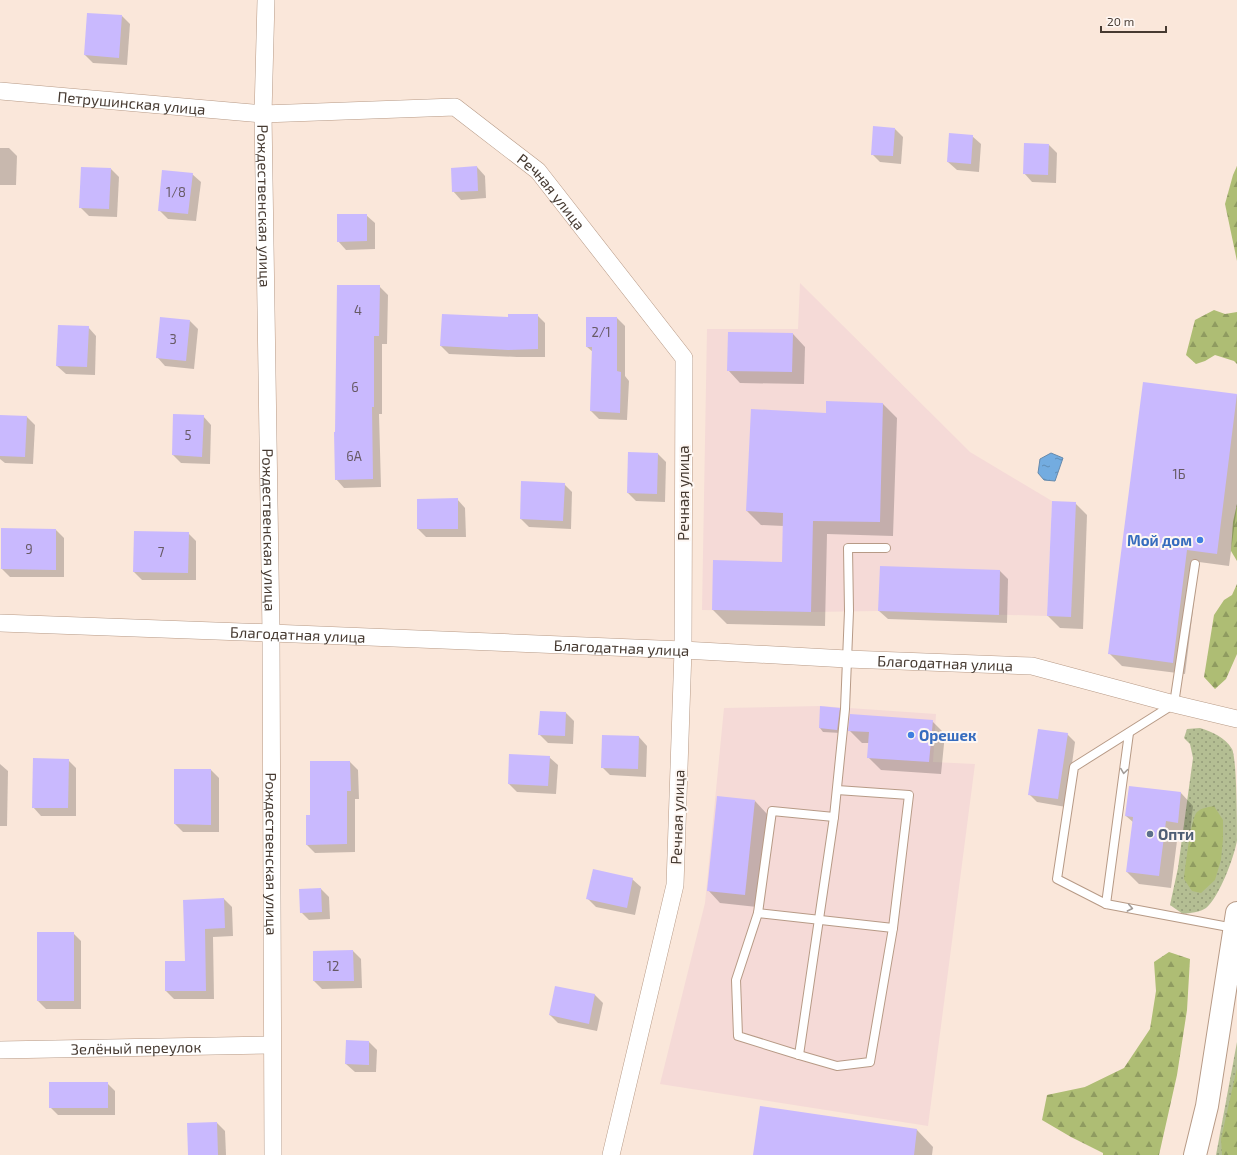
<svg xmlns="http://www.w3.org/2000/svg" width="1237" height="1155" viewBox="0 0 1237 1155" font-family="'Exo 2',sans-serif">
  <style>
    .commercial { fill: #f5dad7 }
    .grass { fill: url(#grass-dots) }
    .forest { fill: url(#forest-firs) }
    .water { fill: url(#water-ripples); stroke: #668aac }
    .shadow { fill: #0003 }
    .building { fill: #c9b9fe }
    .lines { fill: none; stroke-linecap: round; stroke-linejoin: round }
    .lane-casing { stroke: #b79a86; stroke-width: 10 }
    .street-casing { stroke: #b79a86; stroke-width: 18 }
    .primary-casing { stroke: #b79a86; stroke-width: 24 }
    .lane { stroke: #fff; stroke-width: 8 }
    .street { stroke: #fff; stroke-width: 17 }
    .primary { stroke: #fff; stroke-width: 22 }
    .oneway { stroke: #a29c98 }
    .shop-dot { fill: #3f7fe0; stroke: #fef7f3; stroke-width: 1.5 }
    .service-dot { fill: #5c6f8a; stroke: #fef7f3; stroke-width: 1.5 }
    .labels { text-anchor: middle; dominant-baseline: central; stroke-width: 4; stroke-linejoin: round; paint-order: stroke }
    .number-label { font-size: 13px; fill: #675a64 }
    .street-label { font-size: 15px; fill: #463a31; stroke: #fef7f3 }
    .shop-label { font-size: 15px; font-weight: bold; fill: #366cbe; stroke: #fef7f3; text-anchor: end }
    .service-label { font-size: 15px; font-weight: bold; fill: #4e5e75; stroke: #fef7f3; text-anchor: start }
  </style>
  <defs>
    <pattern id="grass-dots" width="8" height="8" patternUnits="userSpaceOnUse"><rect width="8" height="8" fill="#b4be93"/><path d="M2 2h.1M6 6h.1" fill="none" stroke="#949b79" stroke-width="1.8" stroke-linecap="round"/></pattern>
    <pattern id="forest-firs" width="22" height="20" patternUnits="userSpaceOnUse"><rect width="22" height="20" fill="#aebd74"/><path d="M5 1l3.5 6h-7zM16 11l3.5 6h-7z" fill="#8f9b60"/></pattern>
    <pattern id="water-ripples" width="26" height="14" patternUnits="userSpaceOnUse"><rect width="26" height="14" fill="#73ace0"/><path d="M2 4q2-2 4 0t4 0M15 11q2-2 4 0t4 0" fill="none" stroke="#608db6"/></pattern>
  </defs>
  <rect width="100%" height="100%" fill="#fae7da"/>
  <!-- commercial -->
  <g class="commercial">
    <path d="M 800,283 L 970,452 L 1052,501 L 1047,616 L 878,611 L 811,612 L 702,610 L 707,329 L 798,329 Z"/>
    <path d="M 820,706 L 936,714 L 933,762 L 975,764 L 928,1126 L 660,1084 L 705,903 L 724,708 Z"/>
  </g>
  <!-- grass -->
  <g class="grass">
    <path d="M 1200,728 C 1212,732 1225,737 1232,749 C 1237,759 1237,826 1237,840 C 1235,855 1219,898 1206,908 C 1201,912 1189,913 1183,914 L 1170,905 L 1178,868 L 1193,758 L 1190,744 L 1184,738 L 1187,729 Z"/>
    <path d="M 1237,1042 L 1237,1155 L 1216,1155 Z"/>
  </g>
  <!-- forest -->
  <g class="forest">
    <path d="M 1237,166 L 1237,261 L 1225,204 L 1233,175 Z"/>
    <path d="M 1214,310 L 1225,314 L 1237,312 L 1237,364 L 1234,361 L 1215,355 L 1205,361 L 1196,364 L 1186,355 L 1195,320 Z"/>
    <path d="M 1237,504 L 1237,561 L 1231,551 L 1233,522 Z"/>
    <path d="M 1237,584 L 1237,654 L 1226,679 L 1215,689 L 1204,677 L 1214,615 L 1224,600 L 1232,595 Z"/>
    <path d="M 1214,806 L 1223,820 L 1223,839 L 1221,860 L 1215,880 L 1201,893 L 1192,891 L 1184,879 C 1185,869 1191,817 1197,812 C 1201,808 1209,807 1214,806 Z"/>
    <path d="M 1169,952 L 1190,959 L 1187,1010 L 1177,1075 L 1159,1155 L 1103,1155 L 1103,1153 L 1071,1137 L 1042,1120 L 1047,1095 L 1085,1087 L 1124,1068 L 1150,1029 L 1156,991 L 1154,962 Z"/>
    <path d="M 1237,1068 L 1237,1155 L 1222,1155 L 1221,1139 Z"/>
  </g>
  <!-- water -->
  <path class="water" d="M 1051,453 L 1063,458 L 1055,481 L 1044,480 L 1038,473 L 1040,459 Z"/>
  <!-- shadow -->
  <g class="shadow">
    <path d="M 122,16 L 130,24 L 127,65 L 93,63 L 85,55 Z"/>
    <path d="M 895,129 L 903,137 L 901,164 L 880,162 L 872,154 Z"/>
    <path d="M 972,136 L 981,144 L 979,172 L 957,170 L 948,162 Z"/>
    <path d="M 1049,145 L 1057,153 L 1056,183 L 1032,182 L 1024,173 Z"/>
    <path d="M 0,148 L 9,148 L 17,156 L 16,185 L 0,185 Z"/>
    <path d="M 477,167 L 485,176 L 486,198 L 461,200 L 453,191 Z"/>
    <path d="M 111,169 L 119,177 L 117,217 L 89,216 L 80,207 Z"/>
    <path d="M 192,174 L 201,182 L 196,221 L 168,219 L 159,210 Z"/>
    <path d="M 366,215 L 375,223 L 375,249 L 346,250 L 338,241 Z"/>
    <path d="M 379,286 L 388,295 L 387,344 L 382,344 L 382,414 L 379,414 L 381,487 L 344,488 L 336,479 L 336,433 Z"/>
    <path d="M 537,315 L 545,323 L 545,357 L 517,357 L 449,354 L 441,346 L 509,318 Z"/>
    <path d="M 617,318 L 625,326 L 625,376 L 629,381 L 627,420 L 599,419 L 591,411 L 593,352 L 587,347 Z"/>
    <path d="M 190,321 L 198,329 L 194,369 L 165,366 L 157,357 Z"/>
    <path d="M 88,327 L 96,336 L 95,375 L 66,374 L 57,366 Z"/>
    <path d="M 793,334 L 805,347 L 804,384 L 740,383 L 728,370 Z"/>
    <path d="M 1144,383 L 1237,395 L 1237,506 L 1229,566 L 1199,562 L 1185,674 L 1122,666 L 1110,654 Z"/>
    <path d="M 883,404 L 897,418 L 893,536 L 827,534 L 825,626 L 727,624 L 713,610 L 783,563 L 784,526 L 761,525 L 747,511 L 827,414 Z"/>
    <path d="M 0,416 L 27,417 L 35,425 L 33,464 L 5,463 L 0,459 Z"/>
    <path d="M 203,416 L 211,425 L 210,464 L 181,463 L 173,455 Z"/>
    <path d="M 658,454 L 666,462 L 665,502 L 636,501 L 628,493 Z"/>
    <path d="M 564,484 L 572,492 L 571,529 L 529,527 L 521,519 Z"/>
    <path d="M 457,499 L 465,508 L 466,537 L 426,537 L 418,529 Z"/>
    <path d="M 1075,503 L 1087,515 L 1083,629 L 1060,628 L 1048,616 Z"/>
    <path d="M 56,530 L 64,538 L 64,577 L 10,577 L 2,569 Z"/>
    <path d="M 188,533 L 196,541 L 196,580 L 142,580 L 134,572 Z"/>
    <path d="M 881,567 L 1000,571 L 1008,579 L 1007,623 L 888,619 L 879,611 Z"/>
    <path d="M 839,709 L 843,713 L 841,733 L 823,732 L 820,728 Z"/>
    <path d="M 566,713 L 574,721 L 573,744 L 548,743 L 539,734 Z"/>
    <path d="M 932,721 L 945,734 L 941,774 L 881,770 L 868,757 L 869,743 L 862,743 L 849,730 Z"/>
    <path d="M 1067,734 L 1075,742 L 1066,807 L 1037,802 L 1029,794 Z"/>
    <path d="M 603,736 L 639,737 L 647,746 L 646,777 L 610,775 L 602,767 Z"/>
    <path d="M 549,757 L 558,765 L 556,794 L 517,792 L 509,784 Z"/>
    <path d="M 68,760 L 76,768 L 76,816 L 41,816 L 33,807 Z"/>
    <path d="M 311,762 L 350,762 L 358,770 L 359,799 L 355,799 L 355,852 L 315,853 L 307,845 L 311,816 Z"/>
    <path d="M 0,764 L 8,771 L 7,826 L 0,826 Z"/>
    <path d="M 211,770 L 219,778 L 219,832 L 183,832 L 175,824 Z"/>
    <path d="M 1130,787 L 1181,793 L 1193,806 L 1190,834 L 1178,833 L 1171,888 L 1139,884 L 1127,872 L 1133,822 L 1126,816 Z"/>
    <path d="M 755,801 L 767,814 L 757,907 L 720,903 L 708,890 Z"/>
    <path d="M 632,879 L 641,887 L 635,915 L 596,907 L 588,899 Z"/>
    <path d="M 321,889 L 329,897 L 330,919 L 309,920 L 301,912 Z"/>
    <path d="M 224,899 L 232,907 L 233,936 L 213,937 L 214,999 L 174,999 L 166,991 L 186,962 L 184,901 Z"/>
    <path d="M 73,933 L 81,941 L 81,1009 L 46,1009 L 38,1001 Z"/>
    <path d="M 353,951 L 361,959 L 362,988 L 322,989 L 314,981 L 314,952 Z"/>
    <path d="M 556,987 L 595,995 L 603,1003 L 597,1031 L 558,1023 L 550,1015 Z"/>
    <path d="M 369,1042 L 377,1050 L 376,1072 L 355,1072 L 346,1064 Z"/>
    <path d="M 107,1083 L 115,1091 L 115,1115 L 58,1115 L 50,1107 Z"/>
    <path d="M 761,1107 L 917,1130 L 933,1147 L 932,1155 L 754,1155 Z"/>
    <path d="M 217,1123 L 225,1131 L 226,1155 L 189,1155 L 188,1124 Z"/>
  </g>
  <!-- building -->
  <g class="building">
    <path d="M 87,13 L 122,15 L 119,58 L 84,55 Z"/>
    <path d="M 873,126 L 895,128 L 893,156 L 871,155 Z"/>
    <path d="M 949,133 L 973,135 L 971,164 L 947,162 Z"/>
    <path d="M 1024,143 L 1049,144 L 1048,175 L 1023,174 Z"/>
    <path d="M 477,166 L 478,191 L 452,192 L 451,168 Z"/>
    <path d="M 81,167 L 111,168 L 109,209 L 79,208 Z"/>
    <path d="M 162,170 L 193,173 L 188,214 L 158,211 Z"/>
    <path d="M 337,214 L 367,214 L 367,241 L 337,242 Z"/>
    <path d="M 337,285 L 380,285 L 379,336 L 374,336 L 374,407 L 372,407 L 373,479 L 335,480 L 334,432 L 335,432 Z"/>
    <path d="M 442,314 L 508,317 L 508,314 L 538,314 L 538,349 L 508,350 L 440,346 Z"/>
    <path d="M 160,317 L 190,320 L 186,361 L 156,358 Z"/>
    <path d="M 586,317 L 617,317 L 617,371 L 621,372 L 620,413 L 590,411 L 592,347 L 586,347 Z"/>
    <path d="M 58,325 L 89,326 L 87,367 L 56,366 Z"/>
    <path d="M 728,332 L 793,333 L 792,372 L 727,371 Z"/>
    <path d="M 1143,382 L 1237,394 L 1217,554 L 1187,550 L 1173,663 L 1108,654 Z"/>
    <path d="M 826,401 L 883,403 L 880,522 L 813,521 L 811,612 L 712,610 L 713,560 L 782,562 L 783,513 L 746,511 L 751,409 L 826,413 Z"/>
    <path d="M 173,414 L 204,415 L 202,457 L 172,455 Z"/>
    <path d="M 0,415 L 27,416 L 25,457 L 0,456 Z"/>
    <path d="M 628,452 L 658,453 L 657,494 L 627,493 Z"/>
    <path d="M 521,481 L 565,483 L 563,521 L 520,519 Z"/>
    <path d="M 458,498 L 458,529 L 417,529 L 417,499 Z"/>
    <path d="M 1052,501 L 1076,502 L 1071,617 L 1047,616 Z"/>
    <path d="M 1,528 L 56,529 L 56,570 L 1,569 Z"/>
    <path d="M 134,531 L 189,532 L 188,573 L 133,572 Z"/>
    <path d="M 880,566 L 1000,570 L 999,615 L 878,611 Z"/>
    <path d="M 820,706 L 840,708 L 837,730 L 819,728 Z"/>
    <path d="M 540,711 L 566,712 L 565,736 L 538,735 Z"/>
    <path d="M 850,714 L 933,720 L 929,762 L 867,758 L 869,732 L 848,731 Z"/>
    <path d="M 1038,729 L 1068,733 L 1058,799 L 1028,795 Z"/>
    <path d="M 602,735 L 639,736 L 638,769 L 601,768 Z"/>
    <path d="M 509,754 L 550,756 L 548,786 L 508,784 Z"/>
    <path d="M 33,758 L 69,759 L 68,808 L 32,808 Z"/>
    <path d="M 310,761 L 350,761 L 351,791 L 347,791 L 347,844 L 306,845 L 306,815 L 310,815 Z"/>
    <path d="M 174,769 L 211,769 L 211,825 L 174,824 Z"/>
    <path d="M 1129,786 L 1181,792 L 1178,823 L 1166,821 L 1159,876 L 1126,872 L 1133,817 L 1125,816 Z"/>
    <path d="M 717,796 L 755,800 L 745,895 L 707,891 Z"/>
    <path d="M 593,869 L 633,878 L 627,908 L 586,899 Z"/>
    <path d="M 321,888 L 322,912 L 300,913 L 299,889 Z"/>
    <path d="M 224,898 L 225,928 L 205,929 L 206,991 L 165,991 L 165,961 L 185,961 L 183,900 Z"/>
    <rect x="37" y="932" width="37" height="69"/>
    <path d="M 353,950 L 354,981 L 313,981 L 313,951 Z"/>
    <path d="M 555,986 L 595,994 L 589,1024 L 549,1015 Z"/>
    <path d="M 346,1040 L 369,1041 L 369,1065 L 345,1064 Z"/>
    <rect x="49" y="1082" width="59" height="26"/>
    <path d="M 760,1106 L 917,1129 L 914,1155 L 753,1155 Z"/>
    <path d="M 217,1122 L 218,1155 L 188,1155 L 187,1123 Z"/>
  </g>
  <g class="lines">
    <!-- lane casing -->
    <g class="lane-casing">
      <g id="lane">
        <path d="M 1129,733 L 1106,904 L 1234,928"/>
        <path d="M 834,817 L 772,811 L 758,913 L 736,980 L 738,1036 L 799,1055 L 837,1066 L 870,1062 L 893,928 L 909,795 L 837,790"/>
        <path d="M 1106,904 L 1057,879 L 1074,767 L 1174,704 L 1195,564"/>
        <path d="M 758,913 L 893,928"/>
        <path d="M 799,1055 L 834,817 L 845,709 L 849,611 L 848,548 L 886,548"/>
      </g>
    </g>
    <!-- street casing -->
    <g class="street-casing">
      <g id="street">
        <path id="s1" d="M 266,0 L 263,114 L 271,633 L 273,1155"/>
        <path id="s2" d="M 0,91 L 263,114 L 455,107 L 538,171 L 684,358 L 683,650 L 675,885 L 611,1155"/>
        <path id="s3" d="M 0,623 L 271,633 L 683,650 L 847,659 L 1032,666 L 1174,704 L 1237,719"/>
        <path id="s4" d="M 0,1050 L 272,1045"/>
      </g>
    </g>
    <!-- primary casing -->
    <g class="primary-casing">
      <path id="primary" d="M 1195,1155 L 1207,1106 L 1237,913"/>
    </g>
    <!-- lane -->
    <use href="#lane" class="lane"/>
    <!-- street -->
    <use href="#street" class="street"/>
    <!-- primary -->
    <use href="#primary" class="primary"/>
  </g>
  <!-- one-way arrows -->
  <defs><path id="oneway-chevron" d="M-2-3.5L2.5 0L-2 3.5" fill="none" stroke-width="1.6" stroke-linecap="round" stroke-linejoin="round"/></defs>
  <g class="oneway">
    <use href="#oneway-chevron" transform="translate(1124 771) rotate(98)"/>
    <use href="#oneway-chevron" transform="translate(1130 908) rotate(11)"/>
  </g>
  <!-- markers -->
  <g class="shop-dot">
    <circle cx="1200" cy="540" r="4"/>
    <circle cx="911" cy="735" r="4"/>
  </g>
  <circle class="service-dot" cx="1150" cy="834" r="4"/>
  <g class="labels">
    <!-- number labels -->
    <g class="number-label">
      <text x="176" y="192">1/8</text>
      <text x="358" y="310">4</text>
      <text x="601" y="332">2/1</text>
      <text x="173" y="339">3</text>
      <text x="355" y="387">6</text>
      <text x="188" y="435">5</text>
      <text x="354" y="456">6А</text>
      <text x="1179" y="474">1Б</text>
      <text x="29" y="549">9</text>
      <text x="161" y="552">7</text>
      <text x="333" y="966">12</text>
    </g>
    <!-- street labels -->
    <g class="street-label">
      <text stroke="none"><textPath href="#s2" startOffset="132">Петрушинская улица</textPath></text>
      <text stroke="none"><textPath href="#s2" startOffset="585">Речная улица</textPath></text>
      <text stroke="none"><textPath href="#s1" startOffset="206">Рождественская улица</textPath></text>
      <text transform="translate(683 493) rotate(-90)">Речная улица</text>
      <text stroke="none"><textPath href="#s1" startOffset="530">Рождественская улица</textPath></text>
      <text stroke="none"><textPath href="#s3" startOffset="298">Благодатная улица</textPath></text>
      <text stroke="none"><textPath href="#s3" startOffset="622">Благодатная улица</textPath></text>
      <text stroke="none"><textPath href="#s3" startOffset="946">Благодатная улица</textPath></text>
      <text transform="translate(677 817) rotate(-88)">Речная улица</text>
      <text stroke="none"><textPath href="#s1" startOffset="854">Рождественская улица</textPath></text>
      <text stroke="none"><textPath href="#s4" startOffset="136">Зелёный переулок</textPath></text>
    </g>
    <!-- shop labels -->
    <g class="shop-label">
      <text x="1192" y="540">Мой дом</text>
      <text x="919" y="735" text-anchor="start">Орешек</text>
    </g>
    <!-- service labels -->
    <g class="service-label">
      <text x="1158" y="834">Опти</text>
    </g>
  </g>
  <!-- scale -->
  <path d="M1101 26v6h65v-6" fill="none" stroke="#463a31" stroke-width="2"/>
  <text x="1107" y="26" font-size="12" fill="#463a31" stroke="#fef7f3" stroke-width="3" paint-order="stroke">20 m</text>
</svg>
